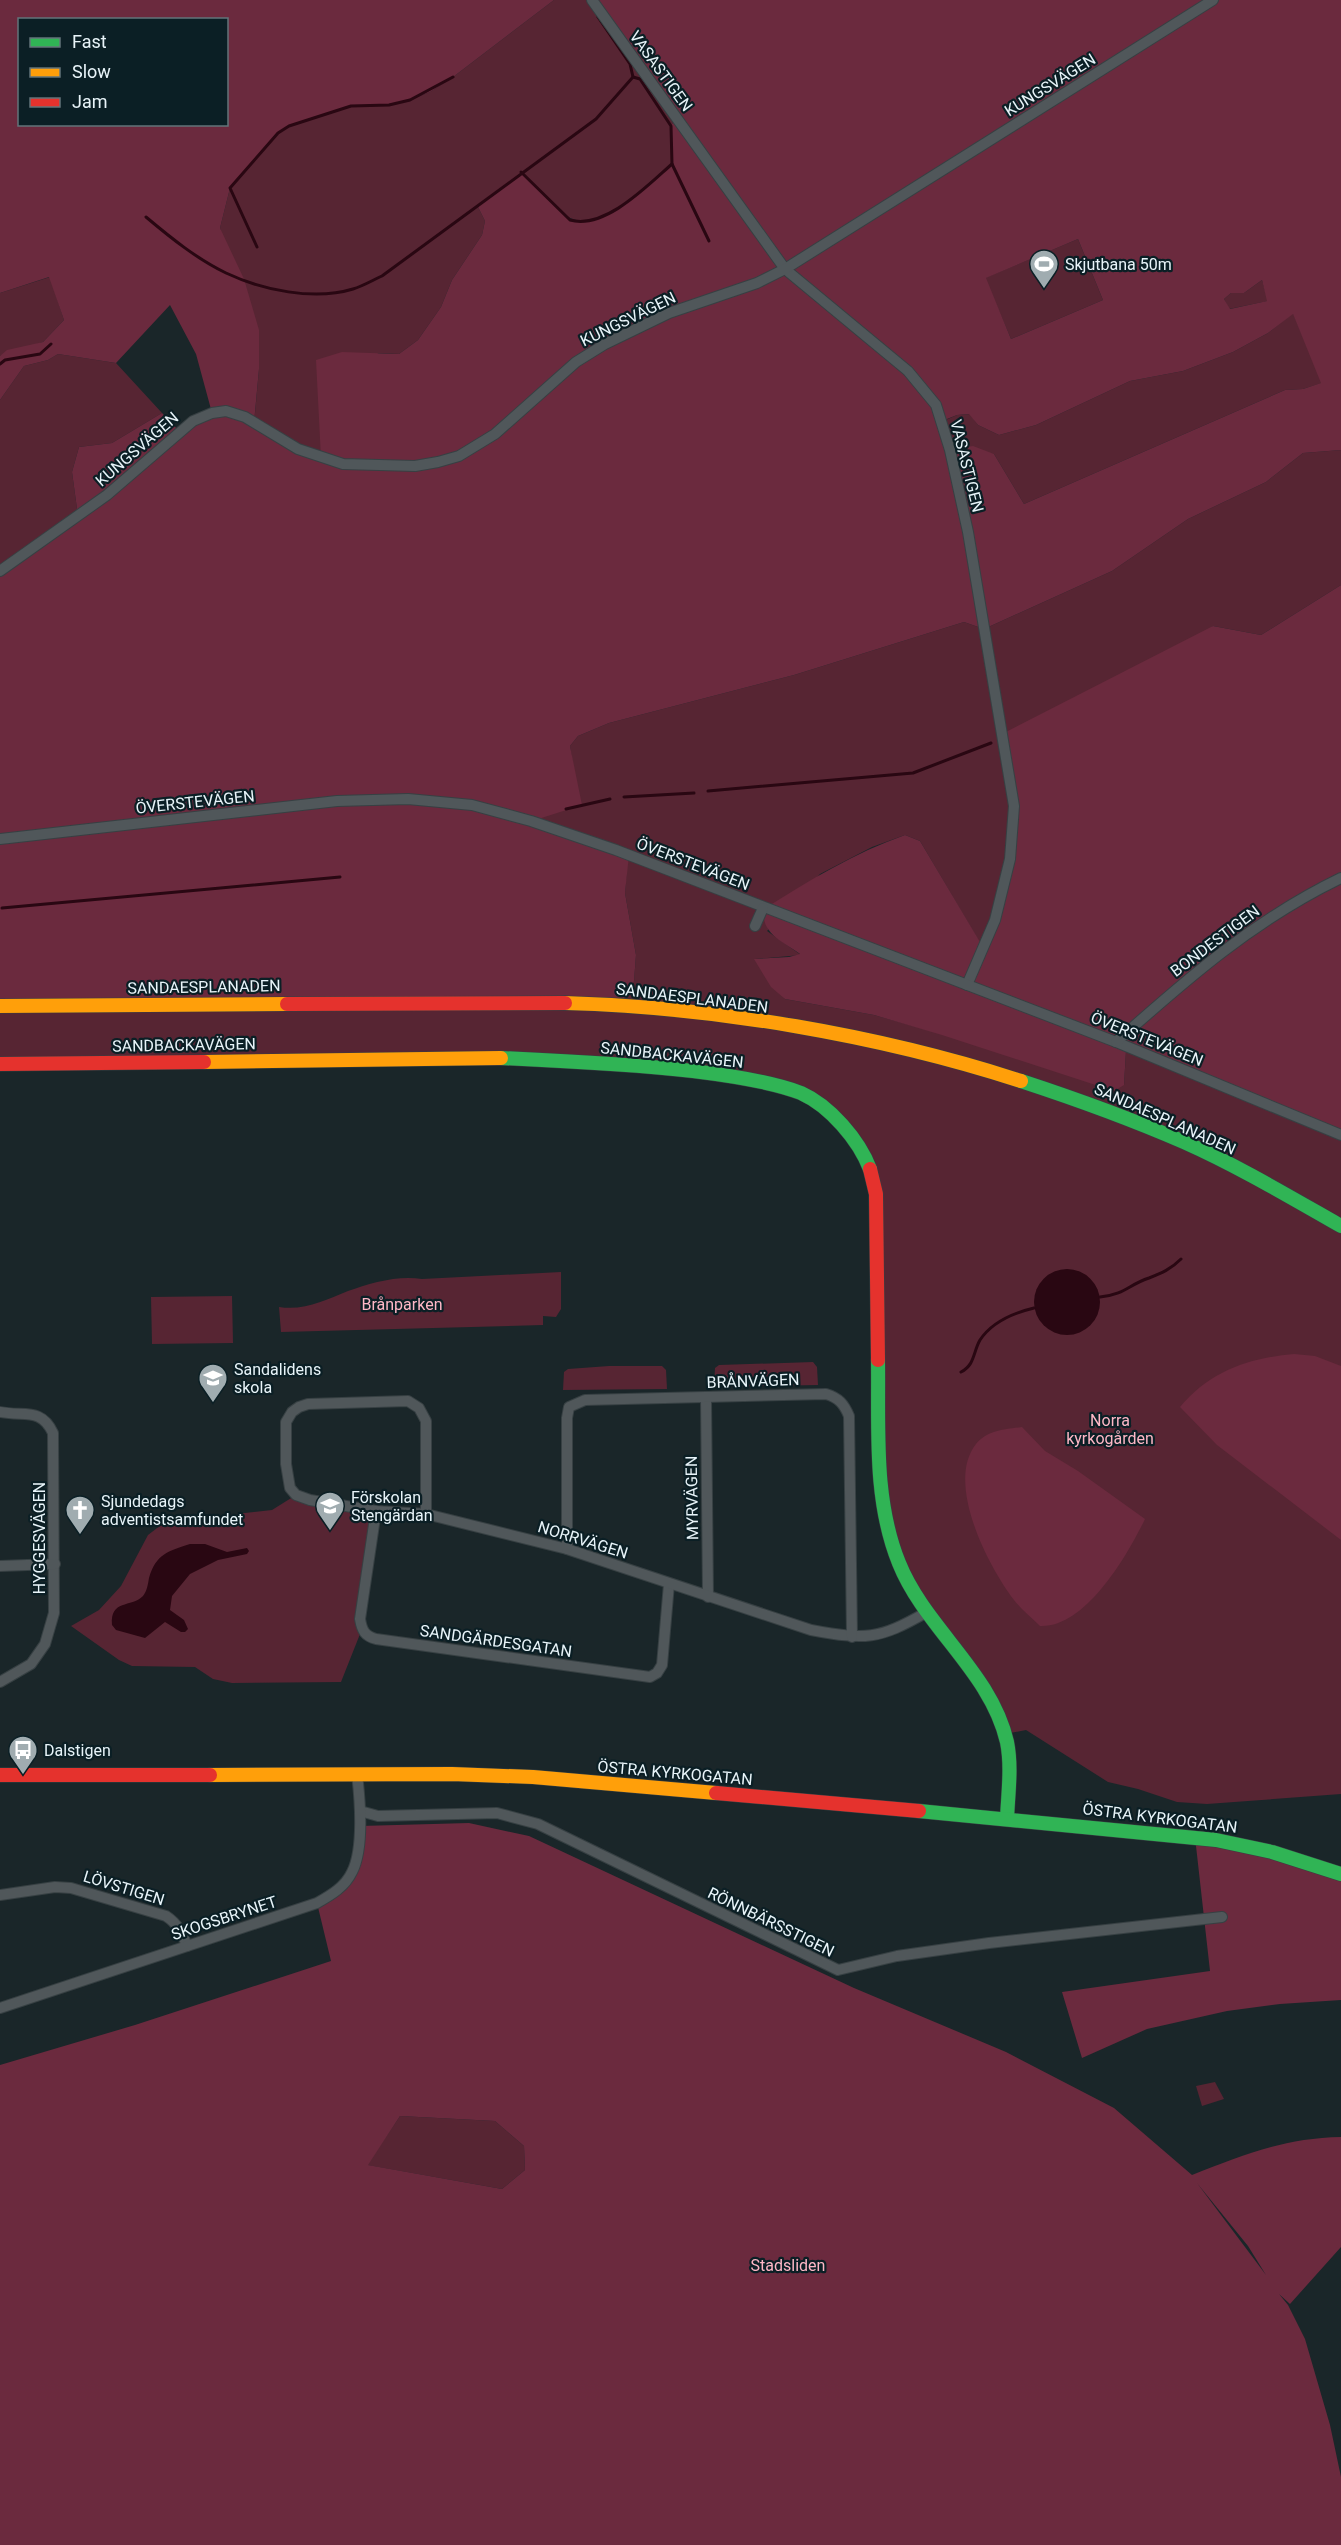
<svg xmlns="http://www.w3.org/2000/svg" width="1341" height="2545" viewBox="0 0 1341 2545" font-family="Roboto,sans-serif">
  <style>
    .green { fill: #572533 }
    .forest { fill: #6b2a3e; fill-rule: evenodd }
    .water { fill: #290712 }
    .lines { fill: none; stroke-linecap: round; stroke-linejoin: round }
    .stream { stroke: #290712; stroke-width: 3 }
    .street-casing { stroke: #374043; stroke-width: 12 }
    .fast-casing { stroke: #374043; stroke-width: 15 }
    .slow-casing { stroke: #374043; stroke-width: 15 }
    .jam-casing { stroke: #374043; stroke-width: 15 }
    .street { stroke: #50575a; stroke-width: 10 }
    .fast { stroke: #30b455; stroke-width: 14 }
    .slow { stroke: #ff9f0a; stroke-width: 14 }
    .jam { stroke: #e5322d; stroke-width: 14 }
    .labels { text-anchor: middle; dominant-baseline: central; stroke-width: 4.5; stroke-linejoin: round; paint-order: stroke }
    .street-label { font-size: 16px; fill: #e8f4f9; stroke: #0b1f25 }
    .poi-label { font-size: 16px; fill: #e8f4f9; stroke: #0b1f25; text-anchor: start }
    .park-label { font-size: 16px; fill: #feb7c6; stroke: #0b1f25 }
  </style>
  <rect width="100%" height="100%" fill="#1a2629"/>
  <!-- green -->
  <g class="green">
    <path d="M 554,0 L 592,0 L 676,117 L 671,126 L 672,164 C 650,184 593,241 563,213 L 477,205 L 485,221 L 482,235 L 452,280 L 441,307 L 418,340 L 399,354 L 378,353 L 321,458 L 254,424 L 259,369 L 220,228 L 230,188 L 278,133 L 289,126 L 351,106 L 389,105 L 410,100 L 430,92 L 453,77 Z"/>
    <path d="M 1078,239 L 1103,300 L 1011,339 L 985,278 Z"/>
    <path d="M 50,277 L 64,320 L 43,342 L 0,356 L 0,293 Z"/>
    <path d="M 1262,280 L 1268,301 L 1229,309 L 1224,299 L 1231,293 L 1244,293 Z"/>
    <path d="M 1293,313 L 1322,383 L 1303,389 L 1285,390 L 1024,504 L 994,454 L 950,450 L 941,422 L 957,415 L 970,414 L 978,425 L 999,435 L 1036,425 L 1130,381 L 1183,371 L 1233,352 L 1268,333 Z"/>
    <path d="M 58,354 L 116,363 L 162,413 L 112,443 L 79,447 L 72,472 L 78,516 L 0,571 L 0,400 L 24,366 L 48,360 Z"/>
    <path d="M 1341,450 L 1341,585 L 1261,635 L 1213,626 L 1014,806 L 1010,859 L 983,948 L 920,841 L 905,835 L 872,847 L 820,874 L 767,931 L 801,955 L 755,959 L 785,999 L 874,1015 L 1124,1085 L 1126,1051 L 1341,1135 L 1341,1794 L 1207,1804 L 1177,1802 L 1138,1789 L 1108,1782 L 1026,1730 L 1005,1734 L 889,1539 L 876,1194 L 851,1135 L 800,1093 L 656,1066 L 0,1064 L 0,1006 L 634,981 L 636,955 L 625,893 L 628,855 L 531,821 L 573,765 L 570,746 L 578,736 L 609,723 L 794,675 L 964,622 L 984,629 L 1112,571 L 1188,519 L 1266,482 L 1303,453 Z"/>
    <path d="M 561,1272 L 561,1309 L 556,1317 L 543,1316 L 543,1325 L 281,1332 L 279,1307 C 305,1311 325,1300 348,1291 C 370,1283 398,1275 422,1279 Z"/>
    <path d="M 232,1296 L 233,1343 L 152,1344 L 151,1297 Z"/>
    <path d="M 813,1362 L 817,1367 L 818,1385 L 714,1387 L 715,1368 L 719,1365 Z"/>
    <path d="M 609,1366 L 662,1366 L 666,1370 L 667,1389 L 563,1390 L 564,1372 L 568,1369 Z"/>
    <path d="M 296,1495 L 376,1511 L 362,1629 L 341,1682 L 232,1683 L 213,1679 L 195,1667 L 132,1666 L 119,1660 L 71,1626 L 99,1610 L 121,1586 L 148,1535 L 165,1522 L 272,1510 Z"/>
    <path d="M 1215,2082 L 1224,2099 L 1202,2106 L 1196,2086 Z"/>
    <path d="M 400,2116 L 495,2121 L 524,2146 L 525,2170 L 502,2189 L 367,2165 Z"/>
  </g>
  <!-- forest -->
  <g class="forest">
    <path d="M 0,0 L 554,0 L 453,77 L 430,92 L 410,100 L 389,105 L 351,106 L 289,126 L 278,133 L 230,188 L 220,228 L 244,279 L 259,330 L 259,369 L 254,423 L 321,458 L 316,360 L 342,352 L 399,354 L 418,340 L 441,307 L 452,280 L 482,235 L 485,221 L 477,205 L 521,172 L 570,220 C 605,230 648,185 672,164 L 671,126 L 676,117 L 592,0 L 1341,0 L 1341,450 L 1303,453 L 1266,482 L 1188,519 L 1112,571 L 984,629 L 964,622 L 794,675 L 609,723 L 578,736 L 570,746 L 582,805 L 532,821 L 629,855 L 625,893 L 636,955 L 634,981 L 622,1005 L 0,1006 L 0,571 L 78,516 L 72,472 L 79,447 L 112,443 L 162,413 L 180,432 L 212,413 L 196,354 L 170,305 L 116,363 L 58,354 L 48,360 L 24,366 L 0,400 L 0,356 L 7,350 L 43,342 L 64,320 L 49,277 L 0,293 ZM 20,20 L 226,20 L 226,124 L 20,124 ZM 1078,239 L 1103,300 L 1011,339 L 986,278 ZM 1262,280 L 1267,301 L 1230,309 L 1224,299 L 1231,293 L 1244,293 ZM 1293,314 L 1321,383 L 1303,389 L 1285,390 L 1024,504 L 994,454 L 973,446 L 950,450 L 942,421 L 957,415 L 969,414 L 978,425 L 999,435 L 1036,425 L 1130,381 L 1183,371 L 1233,352 L 1268,333 Z"/>
    <path d="M 1341,585 L 1341,1135 L 1126,1051 L 1124,1085 L 1114,1091 L 942,1035 L 874,1015 L 785,999 L 771,987 L 754,959 L 789,957 L 800,954 C 783,942 760,933 764,909 C 810,880 854,853 905,835 L 920,841 L 983,947 L 995,920 L 1014,806 L 1002,734 L 1213,626 L 1261,635 Z"/>
    <path d="M 1294,1354 L 1315,1356 L 1341,1366 L 1341,1540 L 1217,1445 L 1180,1407 C 1210,1371 1249,1358 1294,1354 Z"/>
    <path d="M 1022,1427 L 1045,1451 L 1078,1471 L 1145,1519 C 1128,1554 1086,1628 1040,1626 C 1031,1617 1021,1609 1014,1600 C 988,1566 945,1483 976,1444 C 987,1430 1007,1429 1022,1427 Z"/>
    <path d="M 469,1823 L 529,1836 L 854,1988 L 1006,2052 L 1114,2108 L 1192,2175 C 1244,2155 1284,2138 1341,2137 L 1341,2247 L 1290,2304 L 1279,2294 L 1288,2305 L 1305,2339 L 1330,2425 L 1341,2477 L 1341,2545 L 0,2545 L 0,2065 L 135,2025 L 331,1961 L 317,1903 L 352,1873 L 360,1826 ZM 400,2116 L 495,2121 L 524,2146 L 525,2170 L 502,2189 L 368,2165 ZM 1197,2183 L 1248,2246 L 1266,2275 Z"/>
    <path d="M 1195,1837 L 1341,1874 L 1341,2000 L 1280,2004 L 1227,2011 L 1147,2029 L 1082,2058 L 1062,1992 L 1210,1971 Z"/>
  </g>
  <!-- water -->
  <g class="water">
    <circle cx="1067" cy="1302" r="33"/>
    <path d="M 190,1544 L 205,1544 L 227,1552 L 247,1548 L 249,1551 L 247,1554 L 218,1560 L 190,1574 L 172,1596 L 170,1610 L 184,1620 L 188,1629 L 185,1632 L 181,1632 L 165,1622 L 145,1638 L 116,1630 L 112,1625 C 110,1599 131,1608 143,1596 C 147,1591 148,1584 149,1578 C 156,1554 168,1551 190,1544 Z"/>
  </g>
  <g class="lines">
    <!-- stream -->
    <g class="stream">
      <path d="M 672,164 L 709,241"/>
      <path d="M 521,172 L 570,220 C 605,230 648,185 672,164 L 671,126 L 640,79 L 633,77"/>
      <path d="M 146,217 C 171,238 197,259 226,273 C 262,290 314,301 353,289 C 363,286 373,280 382,276 L 596,119 L 633,77 L 630,64 L 598,17"/>
      <path d="M 257,247 L 230,188 L 278,133 L 289,126 L 351,106 L 389,105 L 410,100 L 453,77"/>
      <path d="M 0,364 L 5,360 L 40,354 L 51,344"/>
      <path d="M 708,791 L 913,773 L 991,743"/>
      <path d="M 624,797 L 694,793"/>
      <path d="M 566,809 L 610,799"/>
      <path d="M 2,908 L 340,877"/>
      <path d="M 1100,1297 C 1126,1294 1128,1285 1149,1278 C 1162,1273 1171,1269 1181,1259"/>
      <path d="M 961,1372 C 975,1365 973,1352 980,1340 C 992,1322 1013,1313 1034,1308"/>
    </g>
    <!-- street casing -->
    <g class="street-casing">
      <g id="street">
        <path d="M 592,0 L 785,269 L 908,371 L 936,405 L 950,450 L 968,532 L 1014,806 L 1010,859 L 995,920 L 967,985"/>
        <path d="M 0,571 L 107,495 L 193,421 L 212,413 L 226,411 L 245,417 L 298,449 L 343,464 L 415,466 L 438,462 L 459,456 L 495,434 L 576,362 L 605,344 L 669,313 L 757,283 L 785,269 L 1213,0"/>
        <path d="M 0,839 L 337,801 L 408,799 L 472,805 L 531,821 L 616,850 L 1116,1042 L 1341,1135"/>
        <path d="M 755,926 L 763,908"/>
        <path d="M 1116,1042 C 1188,978 1254,920 1341,878"/>
        <path d="M 706,1398 L 708,1597"/>
        <path d="M 0,1412 C 24,1417 41,1407 53,1433 L 54,1613 L 45,1644 L 31,1664 L 0,1682"/>
        <path d="M 376,1511 L 360,1619 C 362,1631 365,1636 376,1639 L 650,1677 L 657,1673 L 662,1665 L 669,1584"/>
        <path d="M 426,1514 L 426,1421 L 419,1408 L 408,1401 L 308,1404 L 299,1407 L 292,1412 L 286,1422 L 286,1464 L 290,1488 L 296,1495 L 310,1500 L 376,1511 L 426,1514 L 567,1549 L 811,1630 C 866,1640 878,1640 927,1612"/>
        <path d="M 567,1549 L 567,1418 L 569,1407 L 585,1400 L 826,1394 C 839,1398 844,1404 849,1416 L 852,1637"/>
        <path d="M 0,1566 L 55,1564"/>
        <path d="M 360,1811 L 378,1816 L 497,1813 L 538,1824 L 838,1970 L 897,1956 L 989,1943 L 1222,1917"/>
        <path d="M 0,1895 L 55,1887 L 71,1888 L 166,1916 C 178,1924 182,1933 187,1946"/>
        <path d="M 0,2008 L 317,1903 C 331,1895 345,1887 352,1872 C 364,1849 360,1799 357,1774"/>
      </g>
    </g>
    <!-- fast casing -->
    <g class="fast-casing">
      <g id="fast">
        <path d="M 501,1058 C 566,1061 629,1064 693,1071 C 726,1075 770,1081 801,1093 C 830,1106 859,1140 870,1169"/>
        <path d="M 1021,1081 C 1076,1099 1131,1119 1184,1142 C 1238,1166 1290,1197 1341,1226"/>
        <path d="M 878,1360 C 879,1427 873,1499 899,1563 C 925,1628 991,1672 1007,1742 C 1012,1767 1008,1794 1007,1819"/>
        <path d="M 919,1811 L 1216,1840 L 1272,1852 L 1341,1874"/>
      </g>
    </g>
    <!-- slow casing -->
    <g class="slow-casing">
      <g id="slow">
        <path d="M 565,1003 C 715,1007 879,1035 1021,1081"/>
        <path d="M 0,1006 L 287,1004"/>
        <path d="M 204,1062 L 501,1058"/>
        <path d="M 210,1775 L 452,1774 L 533,1777 L 716,1793"/>
      </g>
    </g>
    <!-- jam casing -->
    <g class="jam-casing">
      <g id="jam">
        <path d="M 287,1004 L 565,1003"/>
        <path d="M 0,1064 L 204,1062"/>
        <path d="M 870,1169 L 876,1194 L 878,1360"/>
        <path d="M 0,1775 L 210,1775"/>
        <path d="M 716,1793 L 919,1811"/>
      </g>
    </g>
    <!-- street -->
    <use href="#street" class="street"/>
    <!-- fast -->
    <use href="#fast" class="fast"/>
    <!-- slow -->
    <use href="#slow" class="slow"/>
    <!-- jam -->
    <use href="#jam" class="jam"/>
  </g>
  <!-- icons -->
  <defs>
    <g id="stadium-pin" transform="scale(1.5)"><path d="M0 17L-7.5 6A9.5 9.5 0 1 1 7.5 6Z" fill="#a0acb0" stroke="#0b1f25"/><path d="M0-5a6.5 5 0 1 0 0 10a6.5 5 0 1 0 0-10ZM-3.5-1.8h7v3.6h-7Z" fill="#fff"/></g>
    <g id="school-pin" transform="scale(1.5)"><path d="M0 17L-7.5 6A9.5 9.5 0 1 1 7.5 6Z" fill="#a0acb0" stroke="#0b1f25"/><path d="M0-5L7-2L0 1L-7-2ZM-4 1L0 2.5L4 1V4Q0 6-4 4Z" fill="#fff"/></g>
    <g id="church-pin" transform="scale(1.5)"><path d="M0 17L-7.5 6A9.5 9.5 0 1 1 7.5 6Z" fill="#a0acb0" stroke="#0b1f25"/><path d="M-1.2-6h2.4v3.5h3.3v2.4h-3.3V6h-2.4V-.1h-3.3v-2.4h3.3Z" fill="#fff"/></g>
    <g id="bus-pin" transform="scale(1.5)"><path d="M0 17L-7.5 6A9.5 9.5 0 1 1 7.5 6Z" fill="#a0acb0" stroke="#0b1f25"/><path d="M-5-6H5V4H4V6H2V4H-2V6H-4V4H-5ZM-3.5-4V0h7V-4ZM-3.5 1.2v1.5H-2V1.2ZM2 1.2v1.5H3.5V1.2Z" fill="#fff"/></g>
  </defs>
  <g fill-rule="evenodd">
    <use href="#stadium-pin" x="1044" y="264"/>
    <use href="#school-pin" x="213" y="1378"/>
    <use href="#school-pin" x="330" y="1506"/>
    <use href="#church-pin" x="80" y="1510"/>
    <use href="#bus-pin" x="23" y="1750"/>
  </g>
  <g class="labels">
    <!-- street labels -->
    <g class="street-label">
      <text transform="translate(661 71) rotate(54)">VASASTIGEN</text>
      <text transform="translate(1050 85) rotate(-32)">KUNGSVÄGEN</text>
      <text transform="translate(628 319) rotate(-26)">KUNGSVÄGEN</text>
      <text transform="translate(137 449) rotate(-41)">KUNGSVÄGEN</text>
      <text transform="translate(967 466) rotate(76)">VASASTIGEN</text>
      <text transform="translate(195 802) rotate(-6)">ÖVERSTEVÄGEN</text>
      <text transform="translate(693 864) rotate(21)">ÖVERSTEVÄGEN</text>
      <text transform="translate(1215 941) rotate(-37)">BONDESTIGEN</text>
      <text transform="translate(204 987) rotate(-1)">SANDAESPLANADEN</text>
      <text transform="translate(692 998) rotate(7)">SANDAESPLANADEN</text>
      <text transform="translate(1147 1039) rotate(22)">ÖVERSTEVÄGEN</text>
      <text transform="translate(184 1045) rotate(-1)">SANDBACKAVÄGEN</text>
      <text transform="translate(672 1055) rotate(6)">SANDBACKAVÄGEN</text>
      <text transform="translate(1165 1119) rotate(24)">SANDAESPLANADEN</text>
      <text transform="translate(753 1381) rotate(-2)">BRÅNVÄGEN</text>
      <text transform="translate(692 1498) rotate(-91)">MYRVÄGEN</text>
      <text transform="translate(39 1538) rotate(-90)">HYGGESVÄGEN</text>
      <text transform="translate(583 1540) rotate(17)">NORRVÄGEN</text>
      <text transform="translate(496 1641) rotate(8)">SANDGÄRDESGATAN</text>
      <text transform="translate(675 1773) rotate(5)">ÖSTRA KYRKOGATAN</text>
      <text transform="translate(1160 1818) rotate(7)">ÖSTRA KYRKOGATAN</text>
      <text transform="translate(124 1888) rotate(17)">LÖVSTIGEN</text>
      <text transform="translate(224 1918) rotate(-18)">SKOGSBRYNET</text>
      <text transform="translate(771 1922) rotate(26)">RÖNNBÄRSSTIGEN</text>
    </g>
    <!-- poi labels -->
    <g class="poi-label">
      <text x="1065" y="264">Skjutbana 50m</text>
      <text x="234" y="1369">Sandalidens<tspan x="234" dy="18">skola</tspan></text>
      <text x="351" y="1497">Förskolan<tspan x="351" dy="18">Stengärdan</tspan></text>
      <text x="101" y="1501">Sjundedags<tspan x="101" dy="18">adventistsamfundet</tspan></text>
      <text x="44" y="1750">Dalstigen</text>
    </g>
    <!-- park labels -->
    <g class="park-label">
      <text x="402" y="1304">Brånparken</text>
      <text x="1110" y="1420">Norra<tspan x="1110" dy="18">kyrkogården</tspan></text>
      <text x="788" y="2265">Stadsliden</text>
    </g>
  </g>
  <!-- legend -->
  <rect x="18" y="18" width="210" height="108" fill="#0b1f25" stroke="#63747a" stroke-width="1.5"/>
  <rect x="30" y="38" width="30" height="9" fill="#30b455" stroke="#63747a" stroke-width="1.5"/>
  <text x="72" y="48" font-size="18" fill="#e8f4f9">Fast</text>
  <rect x="30" y="68" width="30" height="9" fill="#ff9f0a" stroke="#63747a" stroke-width="1.5"/>
  <text x="72" y="78" font-size="18" fill="#e8f4f9">Slow</text>
  <rect x="30" y="98" width="30" height="9" fill="#e5322d" stroke="#63747a" stroke-width="1.5"/>
  <text x="72" y="108" font-size="18" fill="#e8f4f9">Jam</text>
</svg>
